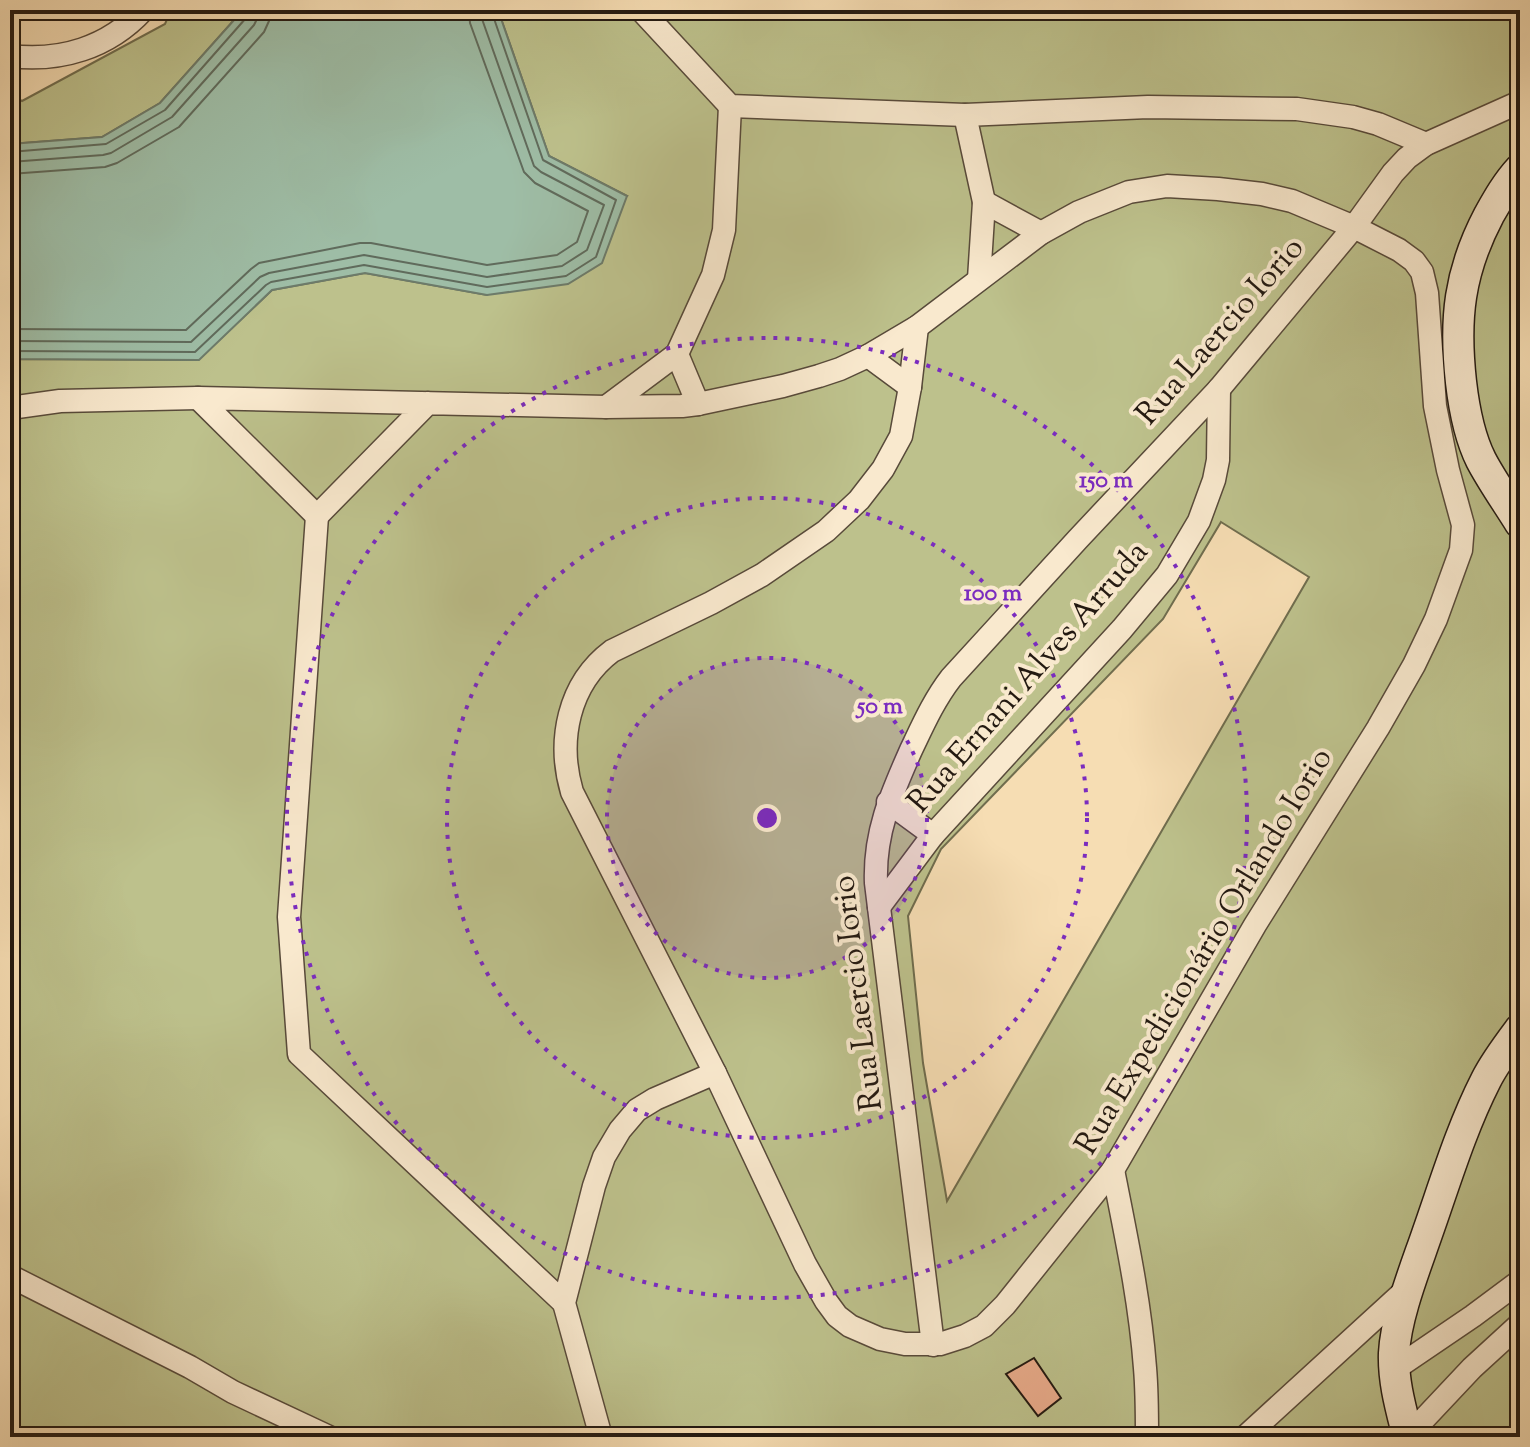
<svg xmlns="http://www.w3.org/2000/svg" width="1530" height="1447" viewBox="0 0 1530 1447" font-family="'Sorts Mill Goudy',serif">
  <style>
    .green { fill: #bdc18c; stroke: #706d4e; stroke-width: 2; fill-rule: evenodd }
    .water { fill: #9ebda6; stroke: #6d7b6a; stroke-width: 2 }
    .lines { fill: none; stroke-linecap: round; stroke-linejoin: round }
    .shore { stroke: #606b5c; stroke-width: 2 }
    .building { fill: #eaac8c; stroke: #231911; stroke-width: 2 }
    .street-casing { stroke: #584a3a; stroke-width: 25 }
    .secondary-casing { stroke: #231911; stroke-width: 33 }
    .street { stroke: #f9e9ce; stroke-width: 22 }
    .secondary { stroke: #f9e9ce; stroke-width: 30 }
    .ring { fill: none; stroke: #7b2cbf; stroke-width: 4; stroke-dasharray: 4 8 }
    .labels { text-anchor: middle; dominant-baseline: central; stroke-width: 8; stroke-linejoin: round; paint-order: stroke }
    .street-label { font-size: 32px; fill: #231911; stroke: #f9e9ce }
    .centre { fill: #7b2cbf; stroke: #f9e9ce; stroke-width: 4 }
    .ring-label { font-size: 24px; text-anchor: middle; font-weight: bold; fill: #7b2cbf; stroke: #f9e9ce; stroke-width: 8; stroke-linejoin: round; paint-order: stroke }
  </style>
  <rect width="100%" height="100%" fill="#f6ddb3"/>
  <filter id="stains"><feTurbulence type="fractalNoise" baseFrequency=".0025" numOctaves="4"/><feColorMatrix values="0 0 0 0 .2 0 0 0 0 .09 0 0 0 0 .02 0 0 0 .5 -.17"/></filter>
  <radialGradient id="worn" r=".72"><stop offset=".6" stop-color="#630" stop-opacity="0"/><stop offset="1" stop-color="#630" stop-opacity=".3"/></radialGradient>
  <!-- green -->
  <g class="green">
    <path d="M 171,10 L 243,10 L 160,103 L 102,137 L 10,144 L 10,95 L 22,101 L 165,24 Z"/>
    <path d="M 498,10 L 1520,10 L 1520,1437 L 10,1437 L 10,359 L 198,360 L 272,290 L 365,273 L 487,295 L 627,196 L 549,156 ZM 1221,522 L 1309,577 L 947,1201 L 923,1063 L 908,916 L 941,849 L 1163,619 Z"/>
  </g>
  <!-- water -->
  <path class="water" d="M 243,10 L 498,10 L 549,156 L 627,196 L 602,263 L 568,284 L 487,295 L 365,273 L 272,290 L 199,360 L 10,359 L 10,144 L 102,137 L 160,103 Z"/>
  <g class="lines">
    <!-- shore -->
    <g class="shore">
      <path d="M 10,152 L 106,144 L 165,110 L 246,18 L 248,10"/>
      <path d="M 10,162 L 103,155 L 111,153 L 172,117 L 254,25 L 258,17 L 259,10"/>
      <path d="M 10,174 L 105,167 L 117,163 L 179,127 L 264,32 L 269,21 L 271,10"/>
      <path d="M 10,329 L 186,330 L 251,269 L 259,263 L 360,243 L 371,243 L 487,265 L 557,255 L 577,242 L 588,211 L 535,183 L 524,172 L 470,23 L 469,10"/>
      <path d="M 10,341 L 191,342 L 260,277 L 269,273 L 364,255 L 487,277 L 562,266 L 587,250 L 604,205 L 541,172 L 534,166 L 482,19 L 481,10"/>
      <path d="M 10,351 L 195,352 L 266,285 L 271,282 L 364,265 L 487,287 L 566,276 L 596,257 L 616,200 L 543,160 L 491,10"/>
    </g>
  </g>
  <!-- building -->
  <path class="building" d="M 1034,1358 L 1061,1398 L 1038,1416 L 1006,1374 Z"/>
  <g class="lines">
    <!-- street casing -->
    <g class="street-casing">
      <g id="street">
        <path d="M 641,10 L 730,106 L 965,115"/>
        <path d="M 10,56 C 60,62 108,48 143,10"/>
        <path d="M 984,202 L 965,115 L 1148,107 L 1297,109 L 1353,117 L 1378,124 L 1426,144"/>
        <path d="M 979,279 L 984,202 L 1041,233"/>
        <path d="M 677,354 L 698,404"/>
        <path d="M 868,356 L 910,387"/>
        <path d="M 428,403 L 317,516 L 198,398 L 606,407 L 682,406 L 698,404 L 783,386 L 819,376 L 840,369 L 868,356 L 917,327 L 1041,233 L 1079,212 L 1129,192 L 1167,186 L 1218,189 L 1262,194 L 1292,201 L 1354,227 L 1219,389 L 1078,539 L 951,678 C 934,700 923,725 911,750 C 891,795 874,833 876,883 L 933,1345"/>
        <path d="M 606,407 L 677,354 L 713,275 L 724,230 L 730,106"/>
        <path d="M 10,408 L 60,401 L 198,398"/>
        <path d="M 317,516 L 289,917 L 299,1054 L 564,1303"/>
        <path d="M 888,802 L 933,835"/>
        <path d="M 879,907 L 933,835 L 1122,629 L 1167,575 L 1199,521 L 1214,480 L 1218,460 L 1219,389"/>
        <path d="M 715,1073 L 572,792 C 557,741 568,684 612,651 L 711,603 L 762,575 L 826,531 L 859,500 L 883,469 L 901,436 L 910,387 L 917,327"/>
        <path d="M 1113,1170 C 1126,1236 1140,1301 1145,1368 C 1147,1391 1147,1414 1147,1437"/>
        <path d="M 10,1276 L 190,1367 L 233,1392 L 329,1437"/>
        <path d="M 1395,1369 L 1473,1316 L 1520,1281"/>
        <path d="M 1408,1436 L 1472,1368 L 1520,1324"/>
        <path d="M 601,1437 L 564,1303 L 594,1186 L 604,1157 L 620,1130 L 637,1110 L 655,1099 L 715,1073 L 805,1264 L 826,1301 L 837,1316 L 850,1326 L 880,1339 L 905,1344 L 940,1344 L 965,1336 L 984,1326 L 1005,1305 L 1113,1170 L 1255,925 L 1378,728 L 1414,665 L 1436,619 L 1461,550 L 1463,525 L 1448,470 L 1435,406 L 1427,293 L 1422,272 L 1414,261 L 1399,250 L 1354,227 L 1393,173 L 1407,158 L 1426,144 L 1520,102"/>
        <path d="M 1245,1437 L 1409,1287"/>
      </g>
    </g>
    <!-- secondary casing -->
    <g class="secondary-casing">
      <g id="secondary">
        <path d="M 1520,169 C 1507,183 1498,199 1489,215 C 1459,272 1454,319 1461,382 C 1464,408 1469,436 1481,460 C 1492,481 1507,502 1520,523"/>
        <path d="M 1408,1437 C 1401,1409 1393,1382 1394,1353 C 1396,1316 1415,1269 1427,1234 C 1445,1183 1461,1129 1486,1080 C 1495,1062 1508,1045 1520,1029"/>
      </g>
    </g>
    <!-- street -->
    <use href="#street" class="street"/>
    <!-- secondary -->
    <use href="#secondary" class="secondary"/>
  </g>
  <!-- distance rings -->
  <circle cx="767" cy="818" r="160" fill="#7b2cbf" fill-opacity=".12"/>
  <g class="ring">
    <circle cx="767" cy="818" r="160"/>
    <circle cx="767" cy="818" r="320"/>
    <circle cx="767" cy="818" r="480"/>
  </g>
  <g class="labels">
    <!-- street labels -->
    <g class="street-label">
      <text transform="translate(1221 332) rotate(-49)">Rua Laercio Iorio</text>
      <text transform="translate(1029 678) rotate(-49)">Rua Ernani Alves Arruda</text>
      <text transform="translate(1205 952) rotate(-59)">Rua Expedicionário Orlando Iorio</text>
      <text transform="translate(859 993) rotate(-97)">Rua Laercio Iorio</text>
    </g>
  </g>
  <circle cx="767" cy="818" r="12" class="centre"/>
  <g class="ring-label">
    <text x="1106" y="487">150 m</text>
    <text x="993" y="600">100 m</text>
    <text x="880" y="713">50 m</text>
  </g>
  <!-- margin -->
  <rect width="1530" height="1447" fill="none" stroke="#f6ddb3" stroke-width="40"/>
  <rect x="12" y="12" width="1506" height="1423" fill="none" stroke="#231911" stroke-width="4"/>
  <rect x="20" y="20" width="1490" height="1407" fill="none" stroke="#231911" stroke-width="2"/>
  <rect width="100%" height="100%" filter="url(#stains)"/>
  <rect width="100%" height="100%" fill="url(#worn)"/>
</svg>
